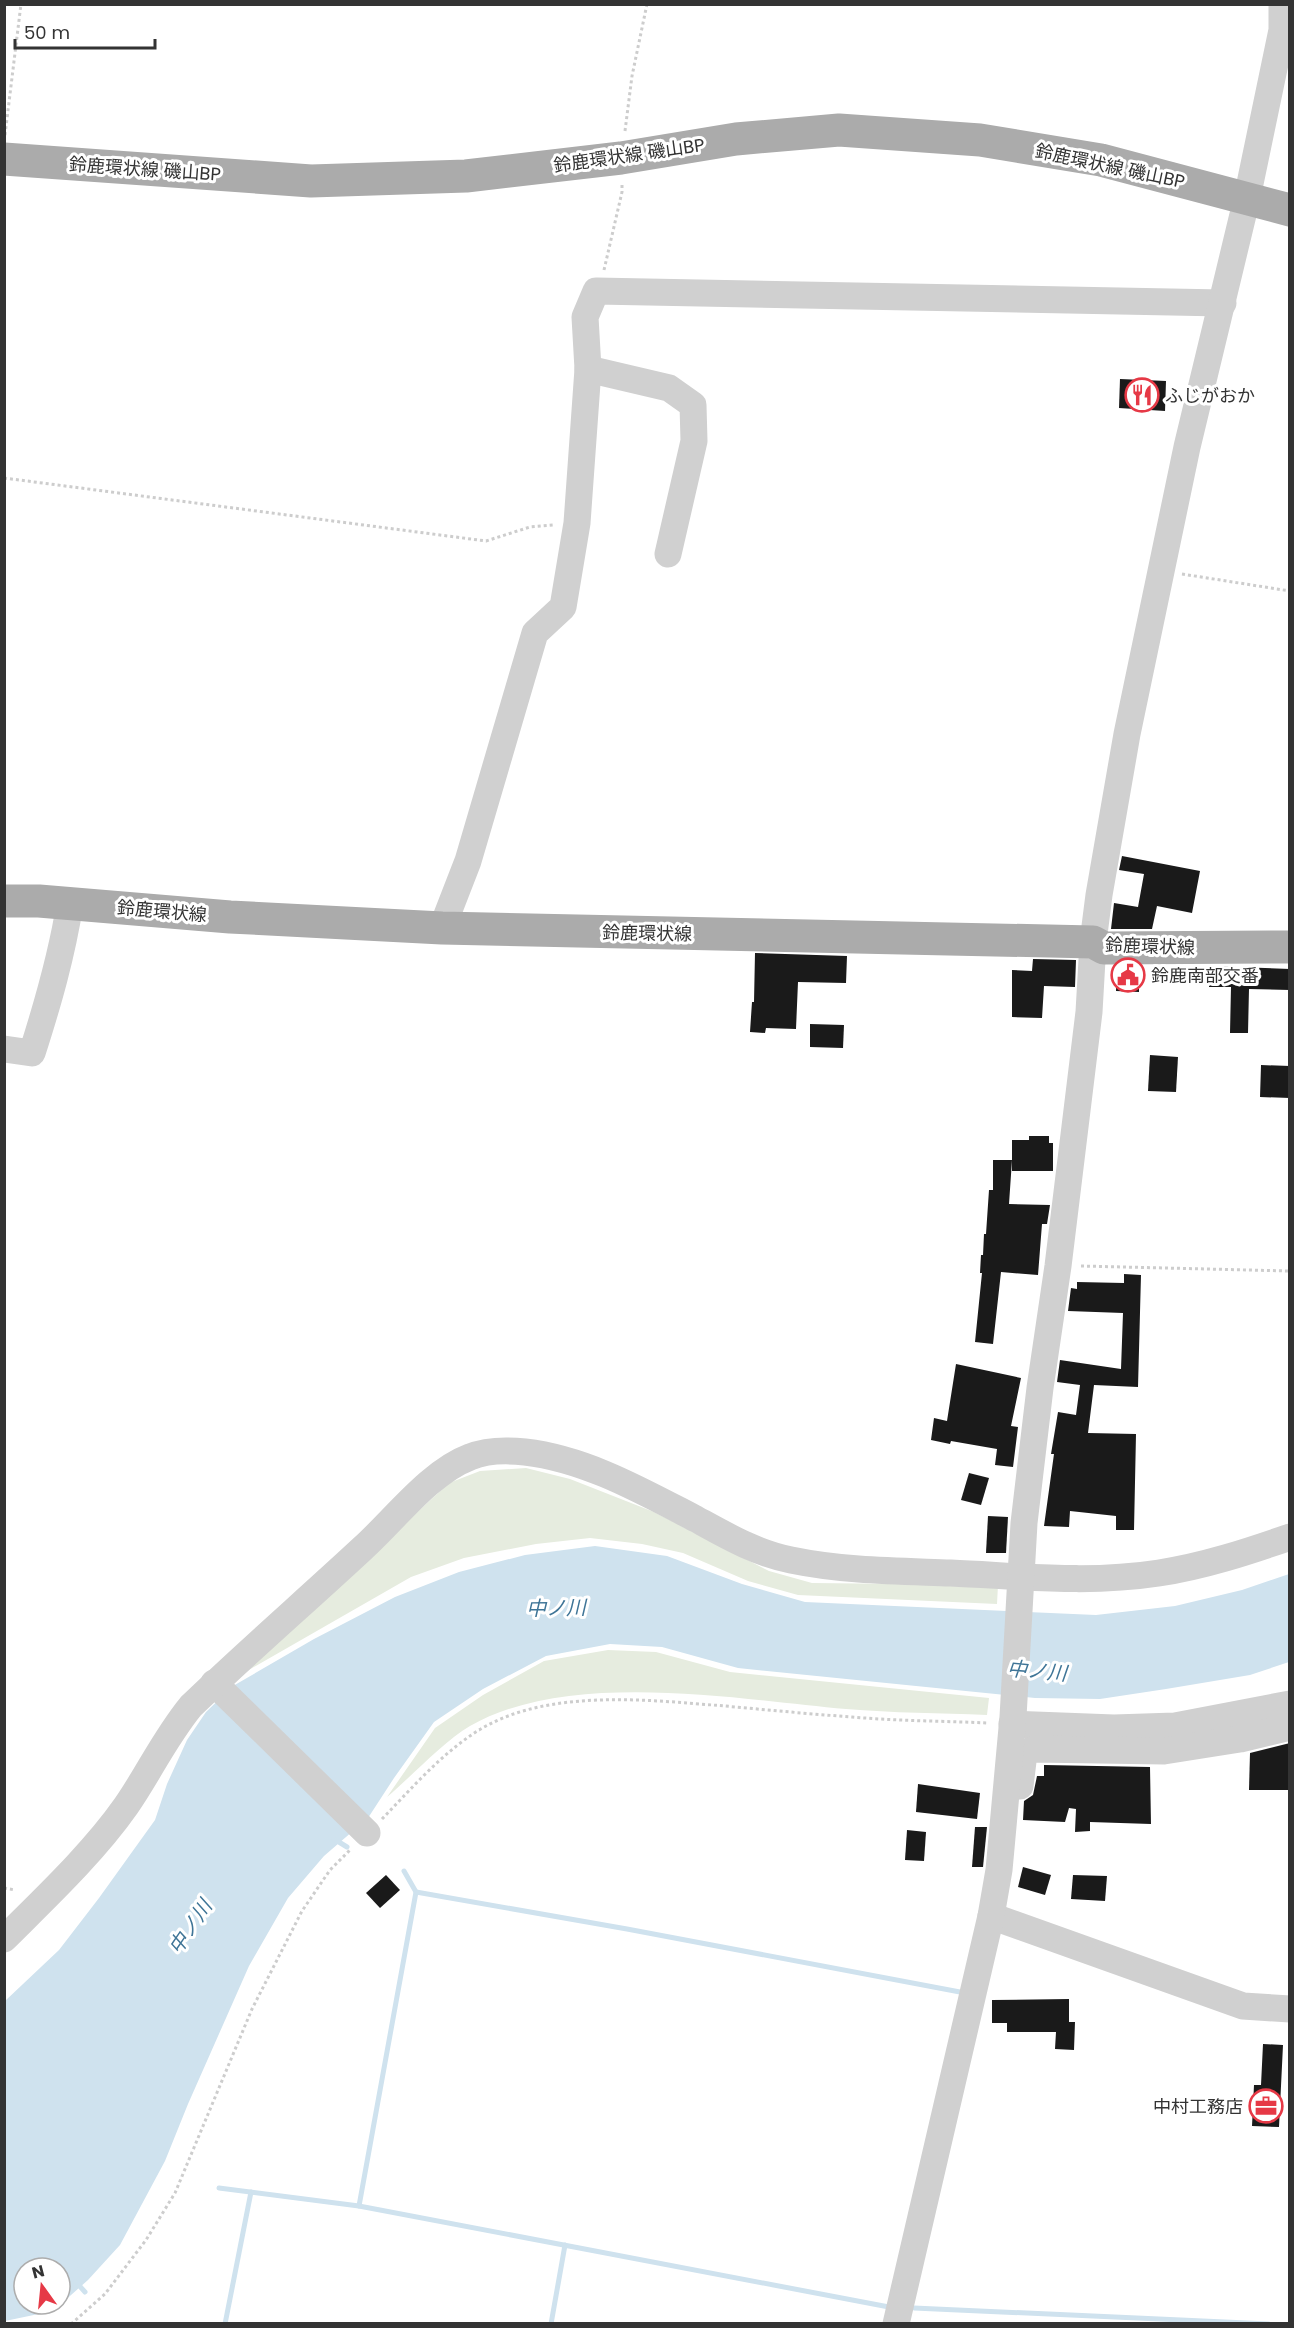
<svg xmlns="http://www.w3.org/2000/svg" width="1294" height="2328" viewBox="0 0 1294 2328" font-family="Poppins,'Noto Sans JP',sans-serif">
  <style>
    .green { fill: #e6ecdf }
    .water { fill: #cfe2ee; fill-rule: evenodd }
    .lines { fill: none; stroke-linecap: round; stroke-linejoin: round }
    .stream { stroke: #cfe2ee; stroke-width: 5 }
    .building { fill: #1a1a1a }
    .path { stroke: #cdcdcd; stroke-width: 3; stroke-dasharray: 3 3; stroke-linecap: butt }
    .minor { stroke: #d0d0d0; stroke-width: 27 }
    .major { stroke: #ababab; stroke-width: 33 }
    .labels { text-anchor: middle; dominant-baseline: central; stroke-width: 6; stroke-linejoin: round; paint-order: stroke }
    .street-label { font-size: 18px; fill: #333; stroke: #fff }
    .poi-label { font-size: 18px; fill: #333; stroke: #fff; text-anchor: start }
    .water-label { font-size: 20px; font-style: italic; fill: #3f7597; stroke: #fff }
  </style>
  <rect width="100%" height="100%" fill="#fff"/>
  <!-- green -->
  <g class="green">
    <path d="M 526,1468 L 570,1479 L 654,1512 L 769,1571 L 812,1583 L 998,1585 L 997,1604 L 798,1595 L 748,1581 L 683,1553 L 642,1544 L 590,1538 L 536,1544 L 464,1558 L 411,1577 L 240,1675 L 449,1483 L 480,1471 Z"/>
    <path d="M 608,1650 L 656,1652 L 730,1672 L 989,1698 L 987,1715 C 940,1713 893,1713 846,1709 C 736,1699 569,1669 470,1726 C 444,1741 412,1776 387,1797 L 435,1728 L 483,1695 L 544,1661 Z"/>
  </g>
  <!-- water -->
  <path class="water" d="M 595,1546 L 667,1556 L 742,1584 L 805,1602 L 1096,1615 L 1175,1606 L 1242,1590 L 1289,1574 L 1289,1662 L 1250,1675 L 1166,1689 L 1100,1699 L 1035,1698 L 738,1668 L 662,1647 L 610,1644 L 546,1656 L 483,1689 L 434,1722 L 394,1778 L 368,1818 L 324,1856 L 288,1898 L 249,1966 L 188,2104 L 165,2161 L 120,2245 L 88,2280 L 53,2311 L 5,2321 L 5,2001 L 59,1950 L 99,1898 L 155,1820 L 167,1784 L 187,1740 L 206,1712 L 233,1686 L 314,1639 L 395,1597 L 459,1572 L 525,1555 ZM 24,2268 L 60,2268 L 60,2304 L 24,2304 Z"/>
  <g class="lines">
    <!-- stream -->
    <g class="stream">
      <path d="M 334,1839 L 347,1847"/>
      <path d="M 404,1871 L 416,1892 L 359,2206 L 889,2307"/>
      <path d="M 416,1892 L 627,1929 L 960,1992"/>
      <path d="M 219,2188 L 359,2206"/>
      <path d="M 76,2282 L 85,2292"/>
      <path d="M 914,2308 L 1269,2324"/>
      <path d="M 225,2324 L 251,2192"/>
      <path d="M 551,2324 L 565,2245"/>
    </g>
  </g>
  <!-- building -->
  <g class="building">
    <path d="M 1120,379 L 1166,381 L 1165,411 L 1119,408 Z"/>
    <path d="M 1122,856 L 1200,871 L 1192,913 L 1157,906 L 1152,929 L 1111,929 L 1114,903 L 1138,907 L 1144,874 L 1119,870 Z"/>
    <path d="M 755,953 L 847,956 L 846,983 L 798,982 L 796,1029 L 766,1028 L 765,1033 L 750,1032 L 752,1002 L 754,1002 Z"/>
    <path d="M 1033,959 L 1076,960 L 1075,987 L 1044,986 L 1042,1018 L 1012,1017 L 1012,970 L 1032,971 Z"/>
    <path d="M 1209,966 L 1290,969 L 1290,990 L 1249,989 L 1248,1033 L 1230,1033 L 1231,987 L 1209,987 Z"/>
    <path d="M 1117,967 L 1139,967 L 1139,992 L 1116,991 Z"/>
    <path d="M 810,1024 L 844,1025 L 843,1048 L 810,1047 Z"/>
    <path d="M 1150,1055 L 1178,1057 L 1176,1092 L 1148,1091 Z"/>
    <path d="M 1261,1065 L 1290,1066 L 1290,1098 L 1260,1097 Z"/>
    <path d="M 1029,1136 L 1049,1136 L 1049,1143 L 1053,1143 L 1053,1171 L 1012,1171 L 1012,1140 L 1029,1140 Z"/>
    <path d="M 993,1160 L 1012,1160 L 1009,1204 L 1050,1205 L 1047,1224 L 1042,1224 L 1038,1275 L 1001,1272 L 993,1344 L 975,1342 L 982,1273 L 980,1273 L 981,1255 L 983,1255 L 984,1234 L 986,1234 L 989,1190 L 993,1190 Z"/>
    <path d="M 1124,1274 L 1141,1275 L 1138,1387 L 1094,1385 L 1088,1433 L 1136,1434 L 1134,1530 L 1116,1530 L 1116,1516 L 1070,1511 L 1069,1527 L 1044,1526 L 1054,1454 L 1051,1454 L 1058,1412 L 1076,1415 L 1080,1385 L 1057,1382 L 1060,1360 L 1121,1369 L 1123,1313 L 1068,1311 L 1071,1288 L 1077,1289 L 1077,1282 L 1124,1283 Z"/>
    <path d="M 956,1364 L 1021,1378 L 1011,1426 L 1018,1427 L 1013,1467 L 995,1465 L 997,1449 L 951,1441 L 950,1444 L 931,1440 L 934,1418 L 947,1421 Z"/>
    <path d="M 969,1473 L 989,1478 L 981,1505 L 961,1500 Z"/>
    <path d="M 988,1516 L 1008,1517 L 1006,1553 L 986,1553 Z"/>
    <path d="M 1290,1743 L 1290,1790 L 1249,1790 L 1250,1753 Z"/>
    <path d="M 1044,1765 L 1150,1767 L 1151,1824 L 1090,1822 L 1090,1831 L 1075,1832 L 1076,1809 L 1069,1808 L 1065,1822 L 1023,1820 L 1024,1801 L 1033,1795 L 1037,1776 L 1044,1776 Z"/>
    <path d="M 918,1784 L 980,1793 L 977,1819 L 916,1812 Z"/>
    <path d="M 975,1827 L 987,1827 L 983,1867 L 972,1867 Z"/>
    <path d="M 907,1830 L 926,1832 L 924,1861 L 905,1860 Z"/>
    <path d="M 1023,1867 L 1051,1875 L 1045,1895 L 1018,1887 Z"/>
    <path d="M 386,1875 L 400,1890 L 380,1908 L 366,1893 Z"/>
    <path d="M 1073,1875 L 1107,1876 L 1105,1901 L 1071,1899 Z"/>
    <path d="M 1069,1999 L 1069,2022 L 1075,2022 L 1074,2050 L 1055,2049 L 1056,2032 L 1007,2032 L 1007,2023 L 992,2023 L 992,2000 Z"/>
    <path d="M 1263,2044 L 1283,2045 L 1279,2127 L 1252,2126 L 1254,2085 L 1261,2085 Z"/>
  </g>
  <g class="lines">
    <!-- path -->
    <g class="path">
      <path d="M 625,131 L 632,76 L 647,4"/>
      <path d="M 5,135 L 21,4"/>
      <path d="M 604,270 L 622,192 L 622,183"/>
      <path d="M 4,478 L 486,541 L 530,527 L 554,525"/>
      <path d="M 1182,574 L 1290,591"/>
      <path d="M 1081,1266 L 1290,1271"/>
      <path d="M 382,1819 C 412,1788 442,1753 479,1730 C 548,1688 648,1700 725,1706 C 768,1710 810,1714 852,1717 C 898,1721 944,1721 989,1723"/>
      <path d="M 4,1888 L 15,1890"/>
      <path d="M 71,2324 L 105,2294 L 146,2240 L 175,2193 L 252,2009 L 302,1911 L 330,1870 L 351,1849"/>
    </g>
    <!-- minor -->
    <g class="minor">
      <path d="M 588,369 L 669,388 L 693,405 L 694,441 L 668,554"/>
      <path d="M 442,928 L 468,861 L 535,633 L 563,607 L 577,523 L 588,369 L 585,317 L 596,291 L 1223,303"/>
      <path d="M 4,1049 L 32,1053 C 48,1003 62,955 70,903"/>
      <path d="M 214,1683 L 367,1833"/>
      <path d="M 1012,1724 L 1114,1728 L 1175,1726 L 1290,1704"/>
      <path d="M 1020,1786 L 1024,1753 L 1034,1749 L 1164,1751 L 1240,1739 L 1290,1727"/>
      <path d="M 991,1916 L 1243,2006 L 1290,2009"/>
      <path d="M 4,1939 C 45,1898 93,1853 126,1806 C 149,1773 164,1739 191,1706 C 247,1652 306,1601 363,1548 C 395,1519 430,1472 470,1457 C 487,1450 507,1450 525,1452 C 586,1459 642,1491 696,1519 C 727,1536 756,1553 791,1560 C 844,1571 897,1571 951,1573 C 1021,1576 1088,1584 1159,1573 C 1204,1566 1247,1552 1290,1537"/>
      <path d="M 896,2324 L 991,1916 L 999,1870 L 1013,1717 L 1024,1523 L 1040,1388 L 1058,1266 L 1089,1012 L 1093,942 L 1099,895 L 1127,734 L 1187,447 L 1247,198 L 1282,30 L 1282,4"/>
    </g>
    <!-- major -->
    <g class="major">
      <path d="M 4,159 L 311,181 L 466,176 L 621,158 L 736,139 L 839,130 L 980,140 L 1101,160 L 1290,210"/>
      <path d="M 4,901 L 39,901 L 230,917 L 442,928 L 1093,942 L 1104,948 L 1290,947"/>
    </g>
  </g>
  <!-- icons -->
  <defs>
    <g id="restaurant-ring" transform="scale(1.725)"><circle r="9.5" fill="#fff" stroke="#e63946" stroke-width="1.5"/><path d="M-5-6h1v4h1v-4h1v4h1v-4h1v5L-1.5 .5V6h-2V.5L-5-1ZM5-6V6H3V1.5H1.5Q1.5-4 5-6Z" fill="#e63946"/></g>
    <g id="civic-ring" transform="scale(1.725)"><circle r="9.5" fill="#fff" stroke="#e63946" stroke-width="1.5"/><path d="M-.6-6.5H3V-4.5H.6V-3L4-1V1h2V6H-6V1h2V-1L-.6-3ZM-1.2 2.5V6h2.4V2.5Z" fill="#e63946"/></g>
    <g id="office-ring" transform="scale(1.725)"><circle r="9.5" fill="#fff" stroke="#e63946" stroke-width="1.5"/><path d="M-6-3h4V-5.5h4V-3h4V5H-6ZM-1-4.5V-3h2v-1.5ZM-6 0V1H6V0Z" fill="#e63946"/></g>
  </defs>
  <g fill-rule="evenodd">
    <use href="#restaurant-ring" x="1142" y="395"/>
    <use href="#civic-ring" x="1128" y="975"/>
    <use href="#office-ring" x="1266" y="2106"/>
  </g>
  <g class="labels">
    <!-- street labels -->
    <g class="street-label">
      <text transform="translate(629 155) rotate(-8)">鈴鹿環状線 磯山BP</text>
      <text transform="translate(1110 166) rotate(12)">鈴鹿環状線 磯山BP</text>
      <text transform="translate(145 169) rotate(4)">鈴鹿環状線 磯山BP</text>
      <text transform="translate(162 911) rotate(5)">鈴鹿環状線</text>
      <text transform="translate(647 933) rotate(1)">鈴鹿環状線</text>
      <text transform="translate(1150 946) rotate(2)">鈴鹿環状線</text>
    </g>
    <!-- poi labels -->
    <g class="poi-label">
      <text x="1165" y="395">ふじがおか</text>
      <text x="1151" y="975">鈴鹿南部交番</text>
      <text x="1243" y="2106" text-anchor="end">中村工務店</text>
    </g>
    <!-- water labels -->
    <g class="water-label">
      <text transform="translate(556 1608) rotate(-1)">中ノ川</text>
      <text transform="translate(1037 1671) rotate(5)">中ノ川</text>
      <text transform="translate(190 1927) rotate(-56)">中ノ川</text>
    </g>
  </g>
  <!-- border -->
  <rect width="1294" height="2328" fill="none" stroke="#333333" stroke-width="12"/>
  <!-- north arrow -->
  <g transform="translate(42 2286) rotate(345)"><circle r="28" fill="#ffffff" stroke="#adadad" stroke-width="1.5"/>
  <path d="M0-4.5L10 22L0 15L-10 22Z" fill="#e63946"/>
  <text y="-9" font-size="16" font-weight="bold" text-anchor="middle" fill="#333333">N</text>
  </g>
  <!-- scale -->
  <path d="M15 39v9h140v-9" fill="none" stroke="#333333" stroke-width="3"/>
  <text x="24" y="39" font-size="18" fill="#333333" stroke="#ffffff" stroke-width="4.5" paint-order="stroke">50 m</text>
</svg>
